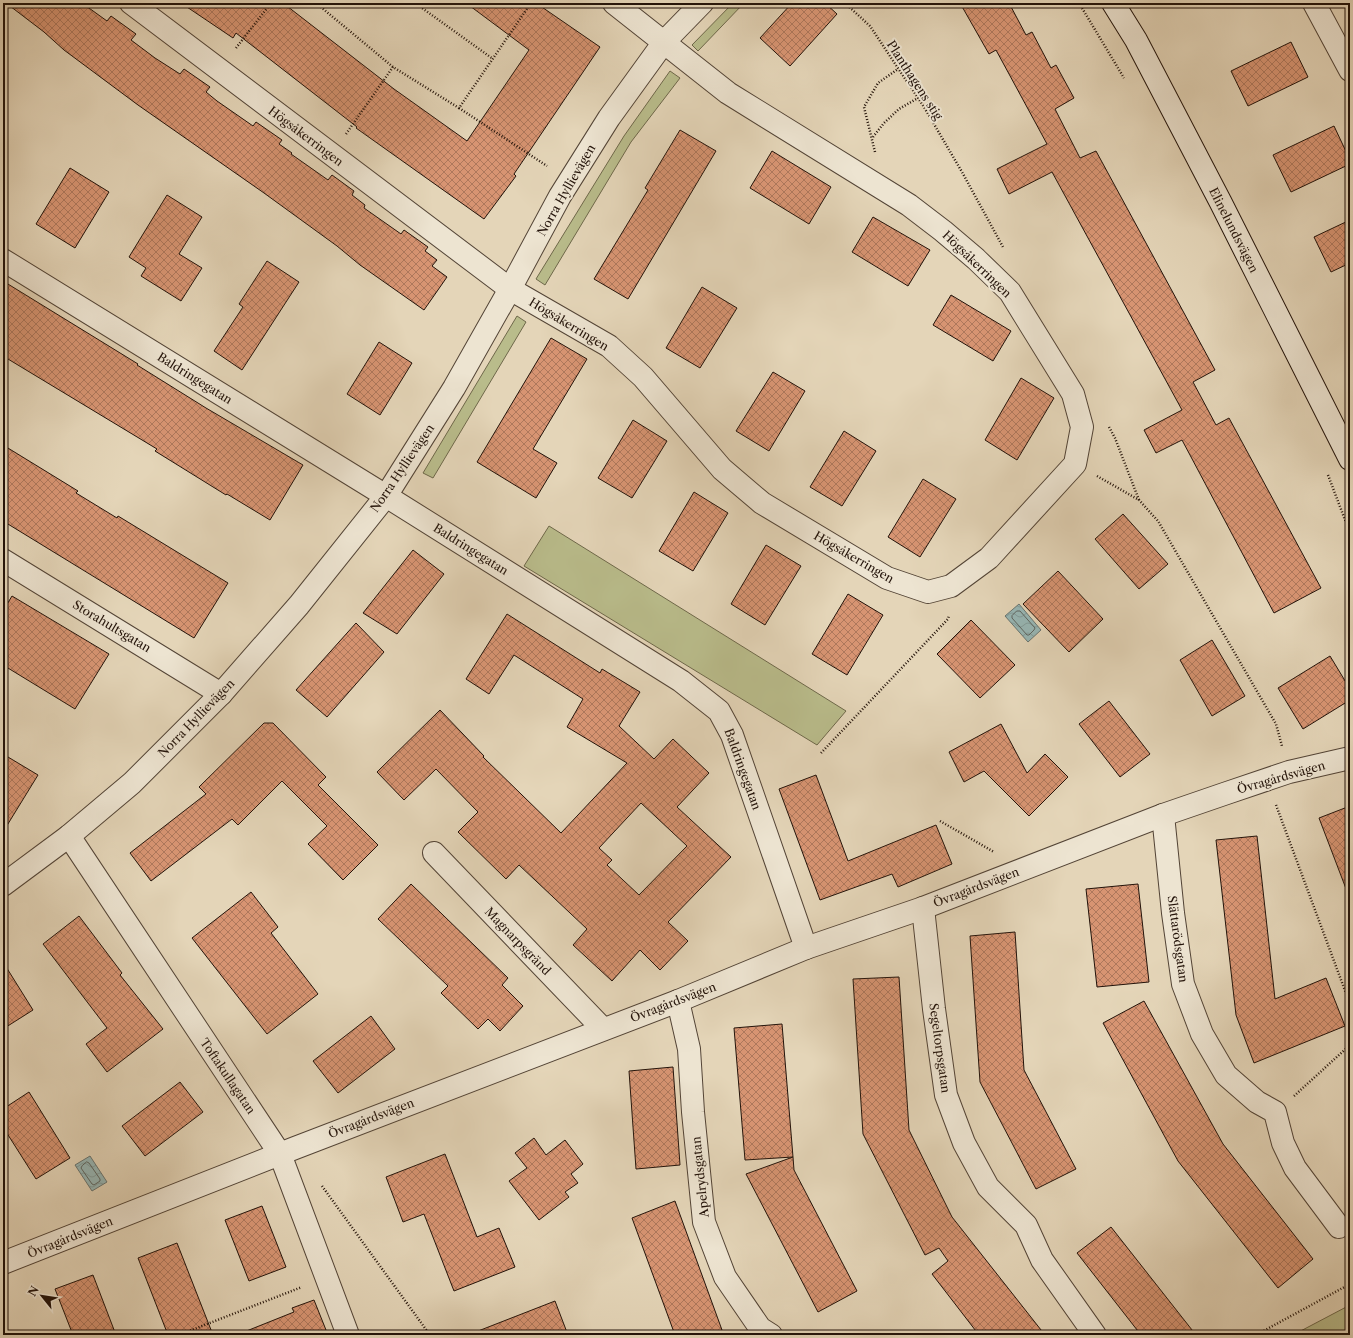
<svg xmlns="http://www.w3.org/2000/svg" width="1353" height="1338" viewBox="0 0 1353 1338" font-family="'Libre Caslon Text',serif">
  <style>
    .green { fill: #b9bc8b; stroke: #6e684a }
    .water { fill: url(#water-waves); stroke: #697571 }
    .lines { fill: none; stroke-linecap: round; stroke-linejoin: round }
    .shore { stroke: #5d6560; stroke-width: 1 }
    .building { fill: url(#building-cross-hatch); stroke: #23130a; fill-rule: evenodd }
    .street-casing { stroke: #534436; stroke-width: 24 }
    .secondary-casing { stroke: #23130a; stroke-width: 24 }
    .path { stroke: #23130a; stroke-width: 2.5; stroke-dasharray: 1 2; stroke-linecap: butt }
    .street { stroke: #ede4d1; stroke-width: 22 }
    .secondary { stroke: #ede4d1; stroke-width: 22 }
    .labels { text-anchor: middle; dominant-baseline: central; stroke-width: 4; stroke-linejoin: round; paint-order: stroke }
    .street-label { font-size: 12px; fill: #23130a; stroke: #ede4d1 }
  </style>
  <defs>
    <pattern id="water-waves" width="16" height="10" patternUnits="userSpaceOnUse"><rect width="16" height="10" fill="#97b7b6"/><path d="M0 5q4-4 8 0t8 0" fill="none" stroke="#829c9b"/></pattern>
    <pattern id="building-cross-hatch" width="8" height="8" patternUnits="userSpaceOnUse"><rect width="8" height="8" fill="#d79472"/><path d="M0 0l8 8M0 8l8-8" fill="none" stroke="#ae785c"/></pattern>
  </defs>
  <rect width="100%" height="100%" fill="#e4d5b8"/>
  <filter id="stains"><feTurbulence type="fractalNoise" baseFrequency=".005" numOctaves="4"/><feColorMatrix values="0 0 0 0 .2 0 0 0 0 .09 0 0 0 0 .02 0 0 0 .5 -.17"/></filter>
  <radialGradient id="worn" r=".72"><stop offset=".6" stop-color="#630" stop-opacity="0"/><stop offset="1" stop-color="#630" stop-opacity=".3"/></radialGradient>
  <!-- green -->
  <g class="green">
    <path d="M 733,3 L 744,3 L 698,51 L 692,45 Z"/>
    <path d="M 670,71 L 680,78 L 631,142 L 545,285 L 536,279 L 624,136 Z"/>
    <path d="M 517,316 L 526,322 L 433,478 L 423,473 Z"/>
    <path d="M 549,526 L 846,711 L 817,745 L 524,566 Z"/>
    <path d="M 1350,1305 L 1350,1335 L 1293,1335 Z"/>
  </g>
  <!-- water -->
  <g class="water">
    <path d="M 1019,604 L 1041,630 L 1028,642 L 1005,616 Z"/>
    <path d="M 90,1156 L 107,1182 L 92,1191 L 75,1165 Z"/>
  </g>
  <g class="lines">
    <!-- shore -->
    <g class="shore">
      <path d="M 1017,611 L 1020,611 L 1035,628 L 1034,630 L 1029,635 L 1027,635 L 1012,618 L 1012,616 Z"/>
      <path d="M 87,1162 L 89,1163 L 100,1179 L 100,1181 L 94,1185 L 92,1184 L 81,1168 L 82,1166 Z"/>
    </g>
  </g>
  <!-- building -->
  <g class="building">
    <path d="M 6,3 L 82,3 L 107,21 L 111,16 L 136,34 L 131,40 L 155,58 L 180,74 L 184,69 L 210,87 L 206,92 L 217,101 L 253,126 L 256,122 L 282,140 L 279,144 L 292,153 L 291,154 L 328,180 L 332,175 L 354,191 L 352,195 L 365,205 L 364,208 L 401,234 L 404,230 L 428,247 L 425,251 L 437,260 L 432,266 L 447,277 L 424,310 L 360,265 L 337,246 L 264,193 L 138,105 L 64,50 L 44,32 Z"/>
    <path d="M 181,3 L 283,3 L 394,89 L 467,141 L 529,50 L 466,3 L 536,3 L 600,47 L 514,174 L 516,176 L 484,219 L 356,128 L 357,127 L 236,33 L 233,38 Z"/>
    <path d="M 792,3 L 825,3 L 837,14 L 790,66 L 760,38 Z"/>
    <path d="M 960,3 L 1009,3 L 1026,35 L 1032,32 L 1051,68 L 1056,65 L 1074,98 L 1055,109 L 1080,158 L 1096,151 L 1215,370 L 1193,382 L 1216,425 L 1229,418 L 1321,588 L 1274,613 L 1182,440 L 1156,453 L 1144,430 L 1182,410 L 1052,172 L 1009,194 L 997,169 L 1047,144 L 996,50 L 989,54 Z"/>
    <path d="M 1291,42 L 1308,77 L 1248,106 L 1231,71 Z"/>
    <path d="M 1334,126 L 1350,160 L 1350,164 L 1291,192 L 1273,155 Z"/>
    <path d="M 680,130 L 716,151 L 628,299 L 594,279 L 648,190 L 645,188 Z"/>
    <path d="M 772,151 L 831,187 L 809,224 L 750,188 Z"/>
    <path d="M 70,168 L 109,192 L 75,248 L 36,224 Z"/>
    <path d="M 167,195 L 202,217 L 179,254 L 202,268 L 181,301 L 141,276 L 146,268 L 129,257 Z"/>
    <path d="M 873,217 L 930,250 L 908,286 L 852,252 Z"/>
    <path d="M 1350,220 L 1350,263 L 1331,272 L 1314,237 Z"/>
    <path d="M 267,261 L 299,282 L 242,370 L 214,351 L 243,307 L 239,304 Z"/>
    <path d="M 3,281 L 138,364 L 137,365 L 206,408 L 303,465 L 270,520 L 227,494 L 226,495 L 155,451 L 157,449 L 3,356 Z"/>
    <path d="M 702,287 L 737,308 L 700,368 L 666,348 Z"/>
    <path d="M 951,295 L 1011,331 L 993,361 L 933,325 Z"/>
    <path d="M 551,338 L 587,359 L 533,449 L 557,463 L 536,498 L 477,462 Z"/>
    <path d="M 379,342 L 412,363 L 380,415 L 347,394 Z"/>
    <path d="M 773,372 L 805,391 L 769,451 L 736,431 Z"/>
    <path d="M 1021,378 L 1054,398 L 1017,460 L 985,440 Z"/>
    <path d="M 633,420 L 667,441 L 632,498 L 598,478 Z"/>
    <path d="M 844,431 L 876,451 L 842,506 L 810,487 Z"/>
    <path d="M 3,445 L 78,491 L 76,493 L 117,518 L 118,516 L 228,583 L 194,638 L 3,521 Z"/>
    <path d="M 923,479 L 956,499 L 920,557 L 888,537 Z"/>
    <path d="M 694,492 L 728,513 L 693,571 L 659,551 Z"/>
    <path d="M 1123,514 L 1168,564 L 1139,589 L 1095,539 Z"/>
    <path d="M 766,545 L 801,566 L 765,625 L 731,604 Z"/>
    <path d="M 413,550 L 444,574 L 397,634 L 363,613 Z"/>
    <path d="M 1058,571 L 1103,619 L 1069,652 L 1023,604 Z"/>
    <path d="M 848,594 L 883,615 L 847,675 L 812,654 Z"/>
    <path d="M 12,596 L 109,654 L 75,709 L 3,665 L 3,611 Z"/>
    <path d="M 507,614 L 600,673 L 602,669 L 640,692 L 619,726 L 654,759 L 673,739 L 709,773 L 677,807 L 731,857 L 668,922 L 688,941 L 660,970 L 640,950 L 612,981 L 573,945 L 587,929 L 519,865 L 506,879 L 458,832 L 478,812 L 436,769 L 404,800 L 377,772 L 440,710 L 484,756 L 483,757 L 561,833 L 627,763 L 567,727 L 583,699 L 514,655 L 489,694 L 466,679 ZM 641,803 L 687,846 L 639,895 L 607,865 L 612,860 L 599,848 Z"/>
    <path d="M 971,620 L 1015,665 L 980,698 L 937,654 Z"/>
    <path d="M 356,623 L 384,652 L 327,717 L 296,690 Z"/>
    <path d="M 1212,640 L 1245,696 L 1212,716 L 1180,660 Z"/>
    <path d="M 1330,656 L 1350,689 L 1350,700 L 1303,729 L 1278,688 Z"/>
    <path d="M 1109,701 L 1150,754 L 1120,777 L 1079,724 Z"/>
    <path d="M 264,723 L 273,723 L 326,777 L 318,785 L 378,845 L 343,880 L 308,844 L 327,826 L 282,781 L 238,825 L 232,819 L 151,881 L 130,853 L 206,794 L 199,787 Z"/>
    <path d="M 1001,724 L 1027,773 L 1045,754 L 1068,777 L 1029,816 L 984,771 L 964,782 L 949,752 Z"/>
    <path d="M 3,754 L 38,775 L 3,832 Z"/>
    <path d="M 816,775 L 848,861 L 936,825 L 952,864 L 898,887 L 892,874 L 820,900 L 779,789 Z"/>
    <path d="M 1350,806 L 1350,894 L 1348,894 L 1319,818 Z"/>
    <path d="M 1257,836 L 1275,999 L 1326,978 L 1345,1026 L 1254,1063 L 1236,1015 L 1216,840 Z"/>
    <path d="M 411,884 L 508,978 L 502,985 L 523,1006 L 500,1031 L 488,1019 L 478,1029 L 441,993 L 448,986 L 378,919 Z"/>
    <path d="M 1138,884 L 1149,982 L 1097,987 L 1086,889 Z"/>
    <path d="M 251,892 L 278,927 L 271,933 L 318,994 L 267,1034 L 192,938 Z"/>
    <path d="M 79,916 L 122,973 L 120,975 L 163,1029 L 107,1072 L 86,1044 L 107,1028 L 43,944 Z"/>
    <path d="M 1015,932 L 1024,1070 L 1076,1169 L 1036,1189 L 980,1082 L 970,936 Z"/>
    <path d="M 3,962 L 33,1010 L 3,1029 Z"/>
    <path d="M 899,977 L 909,1130 L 952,1217 L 1045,1335 L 979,1335 L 932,1274 L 948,1261 L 939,1248 L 925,1255 L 863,1134 L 853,979 Z"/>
    <path d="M 1144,1001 L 1223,1144 L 1313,1259 L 1278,1288 L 1178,1161 L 1103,1023 Z"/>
    <path d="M 371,1016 L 395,1049 L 338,1093 L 313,1061 Z"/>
    <path d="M 782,1024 L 793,1157 L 745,1160 L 734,1028 Z"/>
    <path d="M 673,1067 L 680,1165 L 636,1169 L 629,1071 Z"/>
    <path d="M 180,1082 L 203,1112 L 145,1156 L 122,1126 Z"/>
    <path d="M 29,1092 L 70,1158 L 36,1179 L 3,1127 L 3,1109 Z"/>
    <path d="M 534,1138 L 546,1155 L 565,1140 L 583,1164 L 571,1174 L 578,1183 L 565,1192 L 569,1197 L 539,1220 L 509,1181 L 527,1168 L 515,1153 Z"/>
    <path d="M 445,1154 L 477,1237 L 499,1228 L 515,1267 L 454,1291 L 424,1214 L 403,1222 L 386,1177 Z"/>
    <path d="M 793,1157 L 794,1170 L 857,1291 L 818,1312 L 746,1174 Z"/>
    <path d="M 675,1201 L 722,1330 L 710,1335 L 675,1335 L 632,1218 Z"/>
    <path d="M 262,1206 L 286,1267 L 249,1281 L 225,1220 Z"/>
    <path d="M 1111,1227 L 1196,1335 L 1141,1335 L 1077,1253 Z"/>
    <path d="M 177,1243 L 213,1335 L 168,1335 L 138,1258 Z"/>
    <path d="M 93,1275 L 116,1335 L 73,1335 L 55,1289 Z"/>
    <path d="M 314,1300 L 328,1335 L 239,1335 L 239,1334 L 294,1312 L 292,1308 Z"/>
    <path d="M 555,1301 L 568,1335 L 473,1335 L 473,1333 Z"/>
  </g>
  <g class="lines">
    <!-- street casing -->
    <g class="street-casing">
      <g id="street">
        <path d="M 131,3 L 510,289 L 609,346 L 643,377 L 722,469 L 762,503 L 887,578 L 928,592 L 951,586 L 989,558 L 1075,464 L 1082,427 L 1073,394 L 1010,292 L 976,259 L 943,231 L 909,205 L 728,93 L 614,3"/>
        <path d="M 1314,3 L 1350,70"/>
        <path d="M 3,260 L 386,496 L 681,681 L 719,711 L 732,735 L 806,948"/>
        <path d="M 3,560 L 221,694"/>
        <path d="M 1163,815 L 1173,913 L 1183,984 L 1202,1034 L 1226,1075 L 1257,1102 L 1275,1112 L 1283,1143 L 1295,1168 L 1339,1227"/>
        <path d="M 69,836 L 280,1154 L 348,1335"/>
        <path d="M 434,853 L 603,1029"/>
        <path d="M 3,885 L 69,836 L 132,783 L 221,694 L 299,605 L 386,496 L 454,388 L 510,289 L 560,196 L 609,118 L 664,42 L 702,3"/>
        <path d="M 923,908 L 934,1009 L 946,1095 L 964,1143 L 988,1187 L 1026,1225 L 1042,1260 L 1095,1335"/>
        <path d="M 678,1001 L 689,1049 L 693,1112 L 704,1222 L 725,1277 L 760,1328 L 771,1335"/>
        <path d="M 3,1263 L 295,1148 L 678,1001 L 806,948 L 923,908 L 1163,815 L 1224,794 L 1289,772 L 1350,758"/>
      </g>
    </g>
    <!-- secondary casing -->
    <g class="secondary-casing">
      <path id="secondary" d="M 1113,3 L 1136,40 L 1221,203 L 1350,459"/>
    </g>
    <!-- path -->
    <g class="path">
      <path d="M 316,3 L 393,67 L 459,108 L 531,3"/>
      <path d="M 415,3 L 493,59"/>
      <path d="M 845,3 L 870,26 L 924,107 L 962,172 L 1003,247"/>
      <path d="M 1079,3 L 1124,78"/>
      <path d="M 236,48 L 271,3"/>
      <path d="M 459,108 L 547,166"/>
      <path d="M 346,134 L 393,67"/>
      <path d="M 873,137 L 884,123 L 899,109 L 918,98"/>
      <path d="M 875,152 L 864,107 L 878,83 L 898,69"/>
      <path d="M 1109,427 L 1115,438 L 1139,500"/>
      <path d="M 1328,475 L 1350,533"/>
      <path d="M 1097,476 L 1139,500 L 1158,521 L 1276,724 L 1282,746"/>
      <path d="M 821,753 L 948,619 L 949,615"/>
      <path d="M 1276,805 L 1350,1004"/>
      <path d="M 940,821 L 994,852"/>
      <path d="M 1294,1096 L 1350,1045"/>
      <path d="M 322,1186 L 430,1335"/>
      <path d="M 179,1335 L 302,1287"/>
      <path d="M 1256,1335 L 1350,1284"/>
    </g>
    <!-- street -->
    <use href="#street" class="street"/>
    <!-- secondary -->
    <use href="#secondary" class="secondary"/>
  </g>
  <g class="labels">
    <!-- street labels -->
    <g class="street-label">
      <text transform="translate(915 80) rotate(57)">Planthagens stig</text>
      <text transform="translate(306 136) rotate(37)">Högsåkerringen</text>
      <text transform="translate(566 190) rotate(-60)">Norra Hyllievägen</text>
      <text transform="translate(1234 230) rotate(63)">Elinelundsvägen</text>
      <text transform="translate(977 264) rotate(44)">Högsåkerringen</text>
      <text transform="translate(569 324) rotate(31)">Högsåkerringen</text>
      <text transform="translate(195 378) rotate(32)">Baldringegatan</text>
      <text transform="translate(402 468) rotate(-56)">Norra Hyllievägen</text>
      <text transform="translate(471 549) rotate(32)">Baldringegatan</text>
      <text transform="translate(854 557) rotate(30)">Högsåkerringen</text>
      <text transform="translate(112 626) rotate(31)">Storahultsgatan</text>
      <text transform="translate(196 718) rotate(-46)">Norra Hyllievägen</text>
      <text transform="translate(743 769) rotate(70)">Baldringegatan</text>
      <text transform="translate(1281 777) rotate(-16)">Övragårdsvägen</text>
      <text transform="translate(976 887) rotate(-21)">Övragårdsvägen</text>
      <text transform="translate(1178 939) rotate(82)">Slättarödsgatan</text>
      <text transform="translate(518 941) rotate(46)">Magnarpsgränd</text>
      <text transform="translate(673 1002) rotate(-21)">Övragårdsvägen</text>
      <text transform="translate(940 1048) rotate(82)">Segeltorpsgatan</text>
      <text transform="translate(228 1076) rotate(56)">Toftakullagatan</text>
      <text transform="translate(371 1118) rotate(-21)">Övragårdsvägen</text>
      <text transform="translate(700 1177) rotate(-96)">Apelrydsgatan</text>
      <text transform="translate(70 1237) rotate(-22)">Övragårdsvägen</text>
    </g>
  </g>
  <!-- margin -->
  <rect width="1353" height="1338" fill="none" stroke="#e4d5b8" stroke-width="16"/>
  <rect x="4" y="4" width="1345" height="1330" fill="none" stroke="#23130a" stroke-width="2"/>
  <rect x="8" y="8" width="1337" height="1322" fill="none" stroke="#23130a"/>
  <!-- north arrow -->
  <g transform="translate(42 1296) rotate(300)" stroke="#ede4d1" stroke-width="3" paint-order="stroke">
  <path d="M0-3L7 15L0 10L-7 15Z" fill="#23130a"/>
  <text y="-6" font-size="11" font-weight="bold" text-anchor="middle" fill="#23130a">N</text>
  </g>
  <rect width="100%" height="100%" filter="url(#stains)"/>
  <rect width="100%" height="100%" fill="url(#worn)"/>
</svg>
